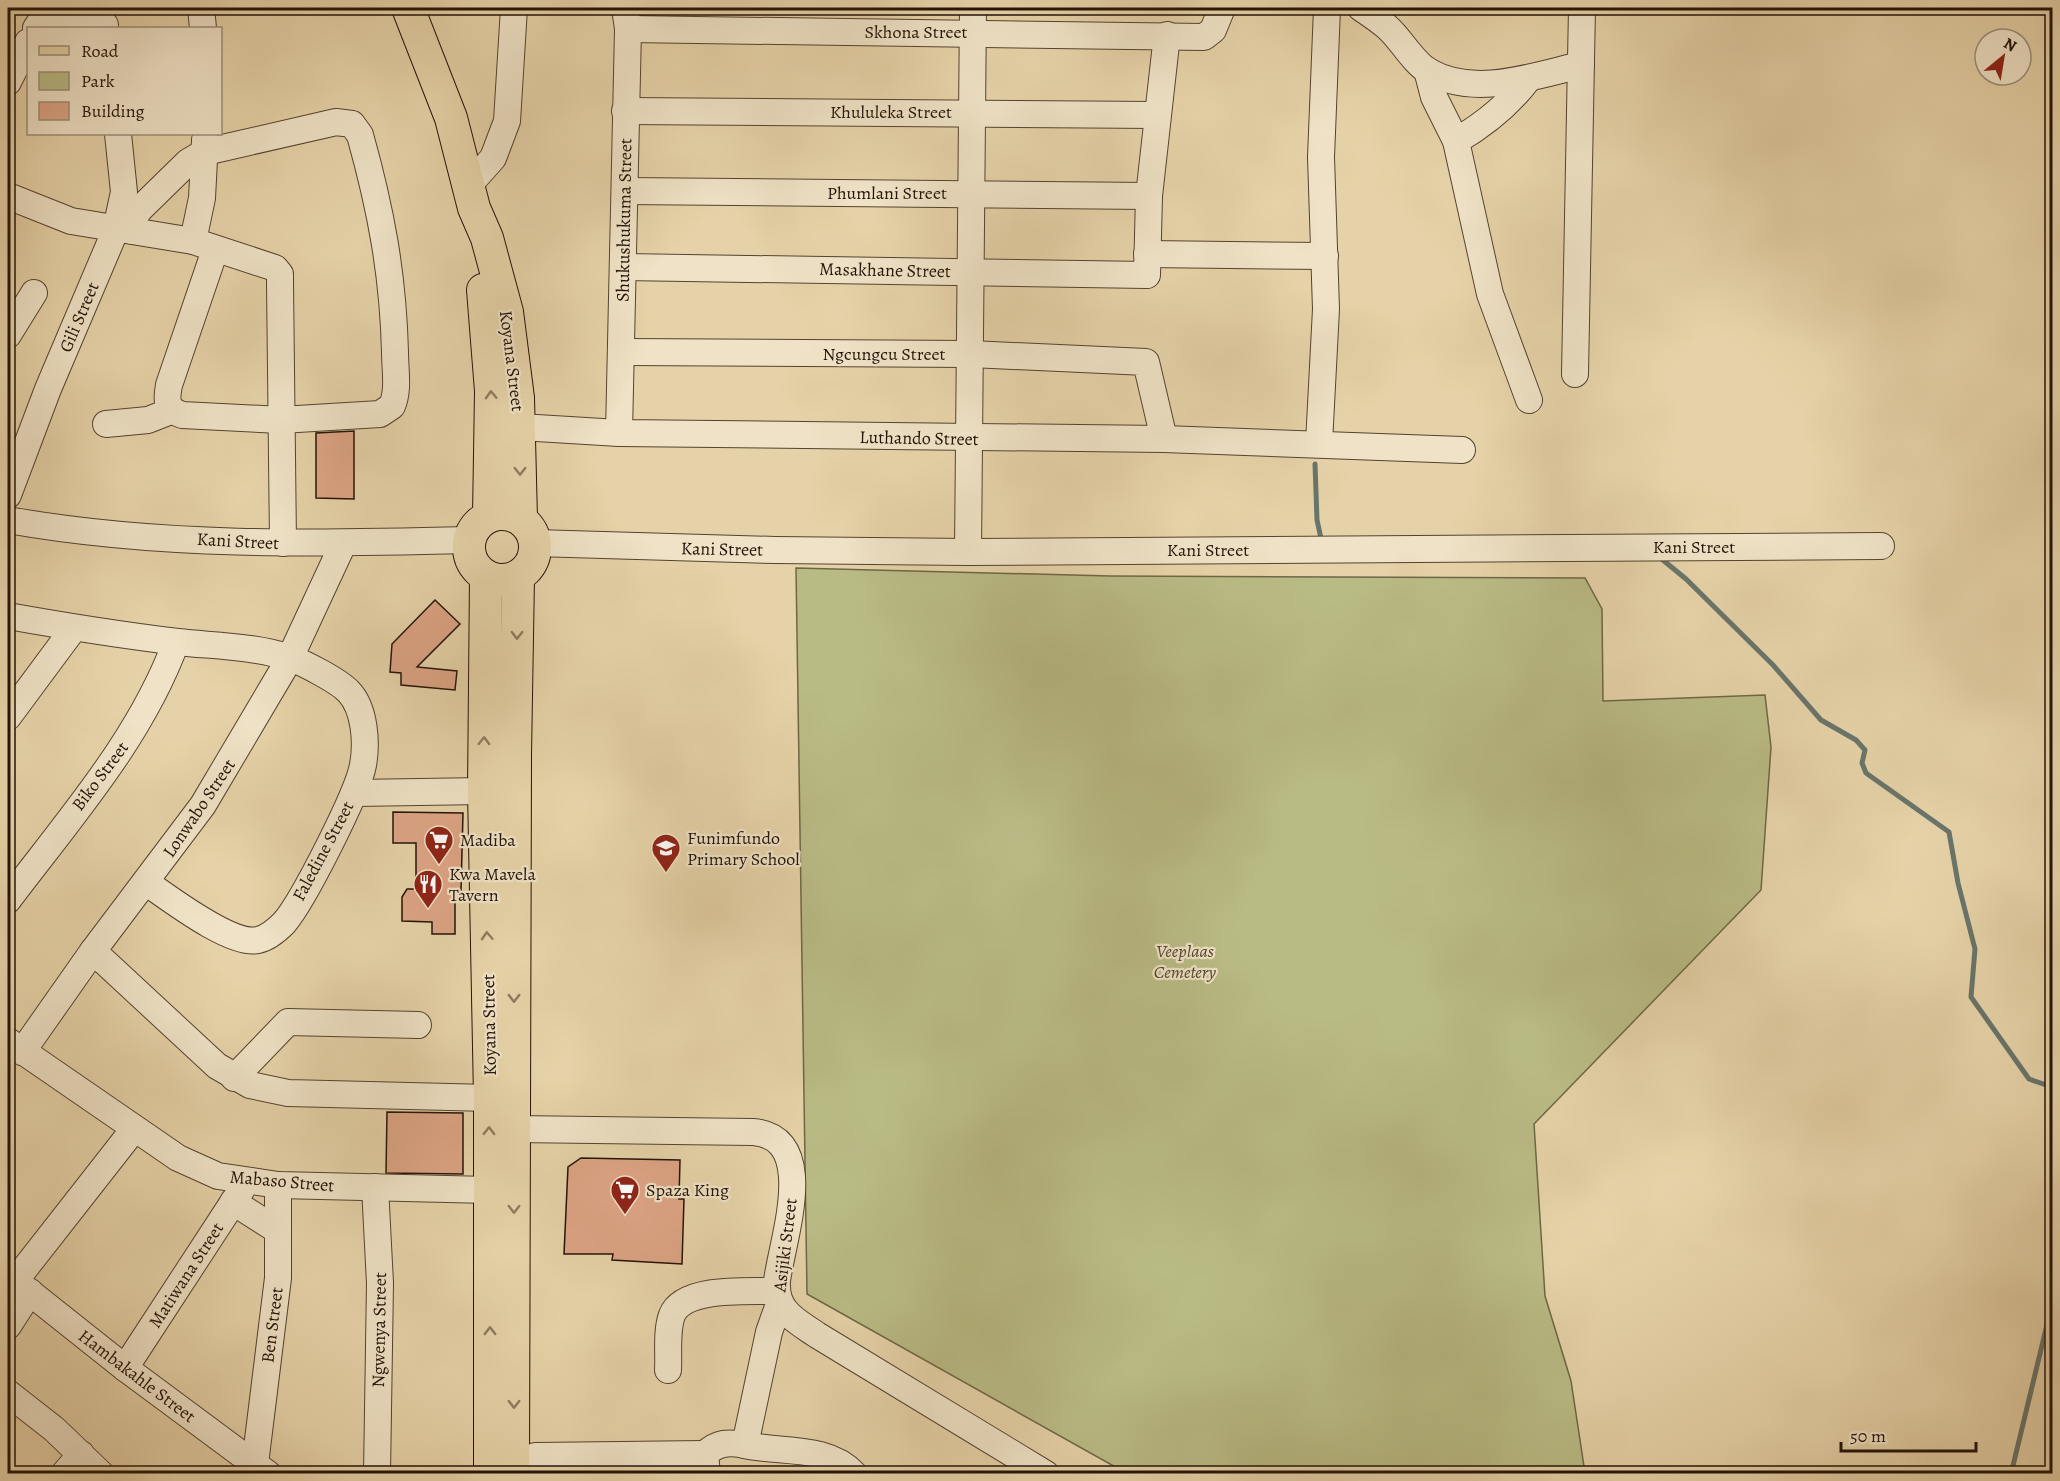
<svg xmlns="http://www.w3.org/2000/svg" width="2060" height="1481" viewBox="0 0 2060 1481" font-family="Alegreya,serif">
  <style>
    .green { fill: #b9bb85; stroke: #6e6746; stroke-width: 1.5 }
    .lines { fill: none; stroke-linecap: round; stroke-linejoin: round }
    .stream { stroke: #69756b; stroke-width: 5 }
    .building { fill: #dda485; stroke: #231308; stroke-width: 1.5 }
    .minor-casing { stroke: #544330; stroke-width: 28 }
    .major-casing { stroke: #231308; stroke-width: 34 }
    .minor { stroke: #efe2c6; stroke-width: 26 }
    .major { stroke: #e6d2a8; stroke-width: 32 }
    .oneway { stroke: #8e7c60 }
    .labels { text-anchor: middle; dominant-baseline: central; stroke-width: 4.5; stroke-linejoin: round; paint-order: stroke }
    .street-label { font-size: 18px; fill: #231308; stroke: #efe2c6 }
    .poi-label { font-size: 18px; fill: #231308; stroke: #efe2c6; text-anchor: start }
    .park-label { font-size: 18px; font-style: italic; fill: #50452e; stroke: #efe2c6 }
  </style>
  <rect width="100%" height="100%" fill="#e6d2a8"/>
  <filter id="stains"><feTurbulence type="fractalNoise" baseFrequency=".00333" numOctaves="4"/><feColorMatrix values="0 0 0 0 .2 0 0 0 0 .09 0 0 0 0 .02 0 0 0 .5 -.17"/></filter>
  <radialGradient id="worn" r=".72"><stop offset=".6" stop-color="#630" stop-opacity="0"/><stop offset="1" stop-color="#630" stop-opacity=".3"/></radialGradient>
  <!-- green -->
  <path class="green" d="M 796,568 L 1110,576 L 1585,578 L 1602,609 L 1603,701 L 1765,695 L 1771,747 L 1761,890 L 1534,1124 L 1545,1296 L 1571,1381 L 1585,1473 L 1126,1473 L 807,1294 Z"/>
  <g class="lines">
    <!-- stream -->
    <g class="stream">
      <path d="M 1315,464 L 1317,520 L 1322,543"/>
      <path d="M 1658,556 L 1686,579 L 1773,665 L 1821,720 L 1856,740 L 1865,750 L 1862,763 L 1866,773 L 1949,832 L 1958,883 L 1975,949 L 1971,997 L 2029,1079 L 2052,1087"/>
      <path d="M 2011,1474 L 2052,1304"/>
    </g>
  </g>
  <!-- building -->
  <g class="building">
    <path d="M 354,431 L 354,499 L 316,498 L 316,433 Z"/>
    <path d="M 435,600 L 460,624 L 417,667 L 457,671 L 455,690 L 401,685 L 401,673 L 390,672 L 392,644 Z"/>
    <path d="M 393,812 L 463,813 L 461,890 L 455,890 L 455,934 L 432,934 L 432,922 L 402,921 L 402,897 L 407,889 L 416,889 L 416,843 L 393,843 Z"/>
    <path d="M 387,1112 L 463,1113 L 463,1174 L 386,1173 Z"/>
    <path d="M 581,1158 L 680,1160 L 679,1199 L 684,1199 L 682,1264 L 612,1260 L 613,1254 L 564,1254 L 568,1167 Z"/>
  </g>
  <g class="lines">
    <!-- minor casing -->
    <g class="minor-casing">
      <g id="minor">
        <path d="M 201,8 L 203,28"/>
        <path d="M 1361,8 C 1370,14 1379,20 1387,27 C 1401,39 1412,61 1428,71 C 1474,98 1533,76 1581,65"/>
        <path d="M 36,28 L 46,14 L 52,13 L 105,25"/>
        <path d="M 628,29 L 1204,37 L 1213,30 L 1222,8"/>
        <path d="M 1427,70 L 1434,97 L 1456,141 L 1490,294 L 1529,400"/>
        <path d="M 8,82 L 28,42"/>
        <path d="M 625,111 L 1157,115"/>
        <path d="M 1456,141 C 1485,124 1509,105 1529,78"/>
        <path d="M 468,186 L 493,158 L 507,121 L 514,8"/>
        <path d="M 625,191 L 1149,196"/>
        <path d="M 8,196 L 71,221 L 193,241 L 275,268 L 280,274 L 280,283 L 283,543"/>
        <path d="M 133,231 L 135,216 L 140,209 L 188,162 L 205,152 L 336,122 L 352,124 L 360,135 C 381,210 393,274 395,352 C 395,370 399,390 392,406 L 380,414 L 281,420 L 182,415 C 166,409 166,401 169,385 L 215,250"/>
        <path d="M 193,241 L 202,198 L 205,140"/>
        <path d="M 1147,254 L 1325,256"/>
        <path d="M 623,267 L 1147,275 L 1149,196 L 1167,35"/>
        <path d="M 8,335 L 34,293"/>
        <path d="M 622,352 L 971,354 L 1146,362 L 1164,439"/>
        <path d="M 1575,374 L 1582,8"/>
        <path d="M 106,424 L 148,420 L 171,411"/>
        <path d="M 520,427 L 619,433 L 1164,439 L 1462,450"/>
        <path d="M 619,433 L 628,29 L 625,8"/>
        <path d="M 1319,443 L 1326,309 L 1321,157 L 1327,8"/>
        <path d="M 8,495 L 48,389 L 116,229 L 124,192 L 118,134"/>
        <path d="M 8,520 C 159,547 315,544 469,540"/>
        <path d="M 535,543 L 775,550 L 968,552 L 1881,546"/>
        <path d="M 968,552 L 973,8"/>
        <path d="M 8,616 C 64,626 121,635 178,642 C 214,646 255,646 290,658 C 304,663 339,681 349,692 C 365,709 367,743 363,765 C 358,793 303,901 284,923 C 277,930 268,938 258,940 C 231,946 169,898 147,883"/>
        <path d="M 8,717 L 74,628"/>
        <path d="M 354,793 L 484,791"/>
        <path d="M 8,900 C 69,819 141,738 176,642"/>
        <path d="M 93,951 L 217,1066 L 250,1085 L 288,1093 L 490,1098"/>
        <path d="M 8,1041 L 178,1158 L 218,1176 L 278,1185 L 489,1190"/>
        <path d="M 22,1052 L 93,951 L 203,805 L 290,658 L 343,544"/>
        <path d="M 234,1078 L 288,1022 L 418,1025"/>
        <path d="M 514,1129 L 753,1132 C 820,1137 782,1240 777,1281 C 775,1311 795,1320 817,1335 L 1046,1474"/>
        <path d="M 375,1187 L 380,1283 L 377,1474"/>
        <path d="M 233,1202 L 277,1230"/>
        <path d="M 8,1275 L 125,1368 L 268,1474"/>
        <path d="M 15,1281 L 134,1129"/>
        <path d="M 8,1326 L 30,1292"/>
        <path d="M 125,1368 L 247,1181"/>
        <path d="M 668,1370 C 669,1353 666,1331 672,1315 C 684,1286 749,1292 776,1291"/>
        <path d="M 8,1393 L 54,1429 L 101,1474"/>
        <path d="M 745,1445 C 780,1453 828,1445 854,1474"/>
        <path d="M 255,1464 L 278,1278 L 278,1185"/>
        <path d="M 64,1474 L 81,1454"/>
        <path d="M 530,1474 L 530,1460 L 535,1456 L 705,1454"/>
        <path d="M 707,1474 L 705,1454 C 718,1442 729,1442 745,1445 L 769,1332 L 779,1304"/>
      </g>
    </g>
    <!-- major casing -->
    <g class="major-casing">
      <g id="major">
        <path d="M 408,8 L 451,118 L 474,208 L 487,238 L 507,312 L 518,398 L 521,519"/>
        <path d="M 483,290 L 491,391 L 489,516"/>
        <circle cx="502" cy="547" r="33"/>
        <path d="M 486,577 L 484,791 L 490,1098 L 490,1474"/>
        <path d="M 513,1474 L 515,755 L 518,577"/>
      </g>
    </g>
    <!-- minor -->
    <use href="#minor" class="minor"/>
    <!-- major -->
    <use href="#major" class="major"/>
  </g>
  <!-- one-way arrows -->
  <defs><path id="oneway-chevron" d="M-2-3.5L2.5 0L-2 3.5" fill="none" stroke-width="1.6" stroke-linecap="round" stroke-linejoin="round" transform="scale(1.5)"/></defs>
  <g class="oneway">
    <use href="#oneway-chevron" transform="translate(491 395) rotate(-92)"/>
    <use href="#oneway-chevron" transform="translate(520 471) rotate(90)"/>
    <use href="#oneway-chevron" transform="translate(517 635) rotate(91)"/>
    <use href="#oneway-chevron" transform="translate(484 741) rotate(-89)"/>
    <use href="#oneway-chevron" transform="translate(487 936) rotate(-93)"/>
    <use href="#oneway-chevron" transform="translate(514 998) rotate(90)"/>
    <use href="#oneway-chevron" transform="translate(489 1131) rotate(-89)"/>
    <use href="#oneway-chevron" transform="translate(514 1209) rotate(90)"/>
    <use href="#oneway-chevron" transform="translate(490 1331) rotate(-90)"/>
    <use href="#oneway-chevron" transform="translate(514 1404) rotate(90)"/>
  </g>
  <!-- icons -->
  <defs>
    <g id="supermarket-pin" transform="scale(1.5)"><path d="M0 17L-7.5 6A9.5 9.5 0 1 1 7.5 6Z" fill="#8f2418" stroke="#efe2c6"/><path d="M-6-5.5h2.5l.6 2H6L4.5 2H-2.5L-4.4-4H-6ZM-1.5 3.2a1.3 1.3 0 1 0 .1 0ZM3 3.2a1.3 1.3 0 1 0 .1 0Z" fill="#fff"/></g>
    <g id="school-pin" transform="scale(1.5)"><path d="M0 17L-7.5 6A9.5 9.5 0 1 1 7.5 6Z" fill="#8f2418" stroke="#efe2c6"/><path d="M0-5L7-2L0 1L-7-2ZM-4 1L0 2.5L4 1V4Q0 6-4 4Z" fill="#fff"/></g>
    <g id="restaurant-pin" transform="scale(1.5)"><path d="M0 17L-7.5 6A9.5 9.5 0 1 1 7.5 6Z" fill="#8f2418" stroke="#efe2c6"/><path d="M-5-6h1v4h1v-4h1v4h1v-4h1v5L-1.5 .5V6h-2V.5L-5-1ZM5-6V6H3V1.5H1.5Q1.5-4 5-6Z" fill="#fff"/></g>
  </defs>
  <g fill-rule="evenodd">
    <use href="#supermarket-pin" x="439" y="840"/>
    <use href="#school-pin" x="666" y="848"/>
    <use href="#restaurant-pin" x="428" y="884"/>
    <use href="#supermarket-pin" x="625" y="1190"/>
  </g>
  <g class="labels">
    <!-- street labels -->
    <g class="street-label">
      <text x="916" y="32">Skhona Street</text>
      <text x="891" y="112">Khululeka Street</text>
      <text x="887" y="193">Phumlani Street</text>
      <text transform="translate(624 220) rotate(-89)">Shukushukuma Street</text>
      <text transform="translate(885 270) rotate(1)">Masakhane Street</text>
      <text transform="translate(79 317) rotate(-67)">Gili Street</text>
      <text x="884" y="354">Ngcungcu Street</text>
      <text transform="translate(512 361) rotate(83)">Koyana Street</text>
      <text transform="translate(919 438) rotate(1)">Luthando Street</text>
      <text transform="translate(238 541) rotate(3)">Kani Street</text>
      <text x="1694" y="547">Kani Street</text>
      <text transform="translate(722 549) rotate(1)">Kani Street</text>
      <text x="1208" y="550">Kani Street</text>
      <text transform="translate(100 776) rotate(-53)">Biko Street</text>
      <text transform="translate(199 808) rotate(-56)">Lonwabo Street</text>
      <text transform="translate(323 851) rotate(-62)">Faledine Street</text>
      <text transform="translate(489 1025) rotate(-91)">Koyana Street</text>
      <text transform="translate(282 1181) rotate(5)">Mabaso Street</text>
      <text transform="translate(785 1245) rotate(-83)">Asijiki Street</text>
      <text transform="translate(186 1275) rotate(-57)">Matiwana Street</text>
      <text transform="translate(272 1325) rotate(-83)">Ben Street</text>
      <text transform="translate(379 1330) rotate(-89)">Ngwenya Street</text>
      <text transform="translate(137 1376) rotate(37)">Hambakahle Street</text>
    </g>
    <!-- poi labels -->
    <g class="poi-label">
      <text x="687" y="838">Funimfundo<tspan x="687" dy="21">Primary School</tspan></text>
      <text x="460" y="840">Madiba</text>
      <text x="449" y="874">Kwa Mavela<tspan x="449" dy="21">Tavern</tspan></text>
      <text x="646" y="1190">Spaza King</text>
    </g>
    <!-- park labels -->
    <g class="park-label">
      <text x="1185" y="951">Veeplaas<tspan x="1185" dy="21">Cemetery</tspan></text>
    </g>
  </g>
  <!-- margin -->
  <rect width="2060" height="1481" fill="none" stroke="#e6d2a8" stroke-width="30"/>
  <rect x="9" y="9" width="2042" height="1463" fill="none" stroke="#231308" stroke-width="3"/>
  <rect x="15" y="15" width="2030" height="1451" fill="none" stroke="#231308" stroke-width="1.5"/>
  <!-- legend -->
  <rect x="27" y="27" width="195" height="108" fill="#efe2c6" stroke="#9d8f7a" stroke-width="1.5"/>
  <rect x="39" y="46" width="30" height="9" fill="#e6d2a8" stroke="#9d8f7a" stroke-width="1.5"/>
  <text x="81" y="57" font-size="18" fill="#231308">Road</text>
  <rect x="39" y="72" width="30" height="18" fill="#b9bb85" stroke="#9d8f7a" stroke-width="1.5"/>
  <text x="81" y="87" font-size="18" fill="#231308">Park</text>
  <rect x="39" y="102" width="30" height="18" fill="#dda485" stroke="#9d8f7a" stroke-width="1.5"/>
  <text x="81" y="117" font-size="18" fill="#231308">Building</text>
  <!-- north arrow -->
  <g transform="translate(2003 57) rotate(30)"><circle r="28" fill="#efe2c6" stroke="#9d8f7a" stroke-width="1.5"/>
  <path d="M0-4.5L10 22L0 15L-10 22Z" fill="#8f2418"/>
  <text y="-9" font-size="16" font-weight="bold" text-anchor="middle" fill="#231308">N</text>
  </g>
  <!-- scale -->
  <path d="M1841 1442v9h135v-9" fill="none" stroke="#231308" stroke-width="3"/>
  <text x="1850" y="1442" font-size="18" fill="#231308" stroke="#efe2c6" stroke-width="4.5" paint-order="stroke">50 m</text>
  <rect width="100%" height="100%" filter="url(#stains)"/>
  <rect width="100%" height="100%" fill="url(#worn)"/>
</svg>
